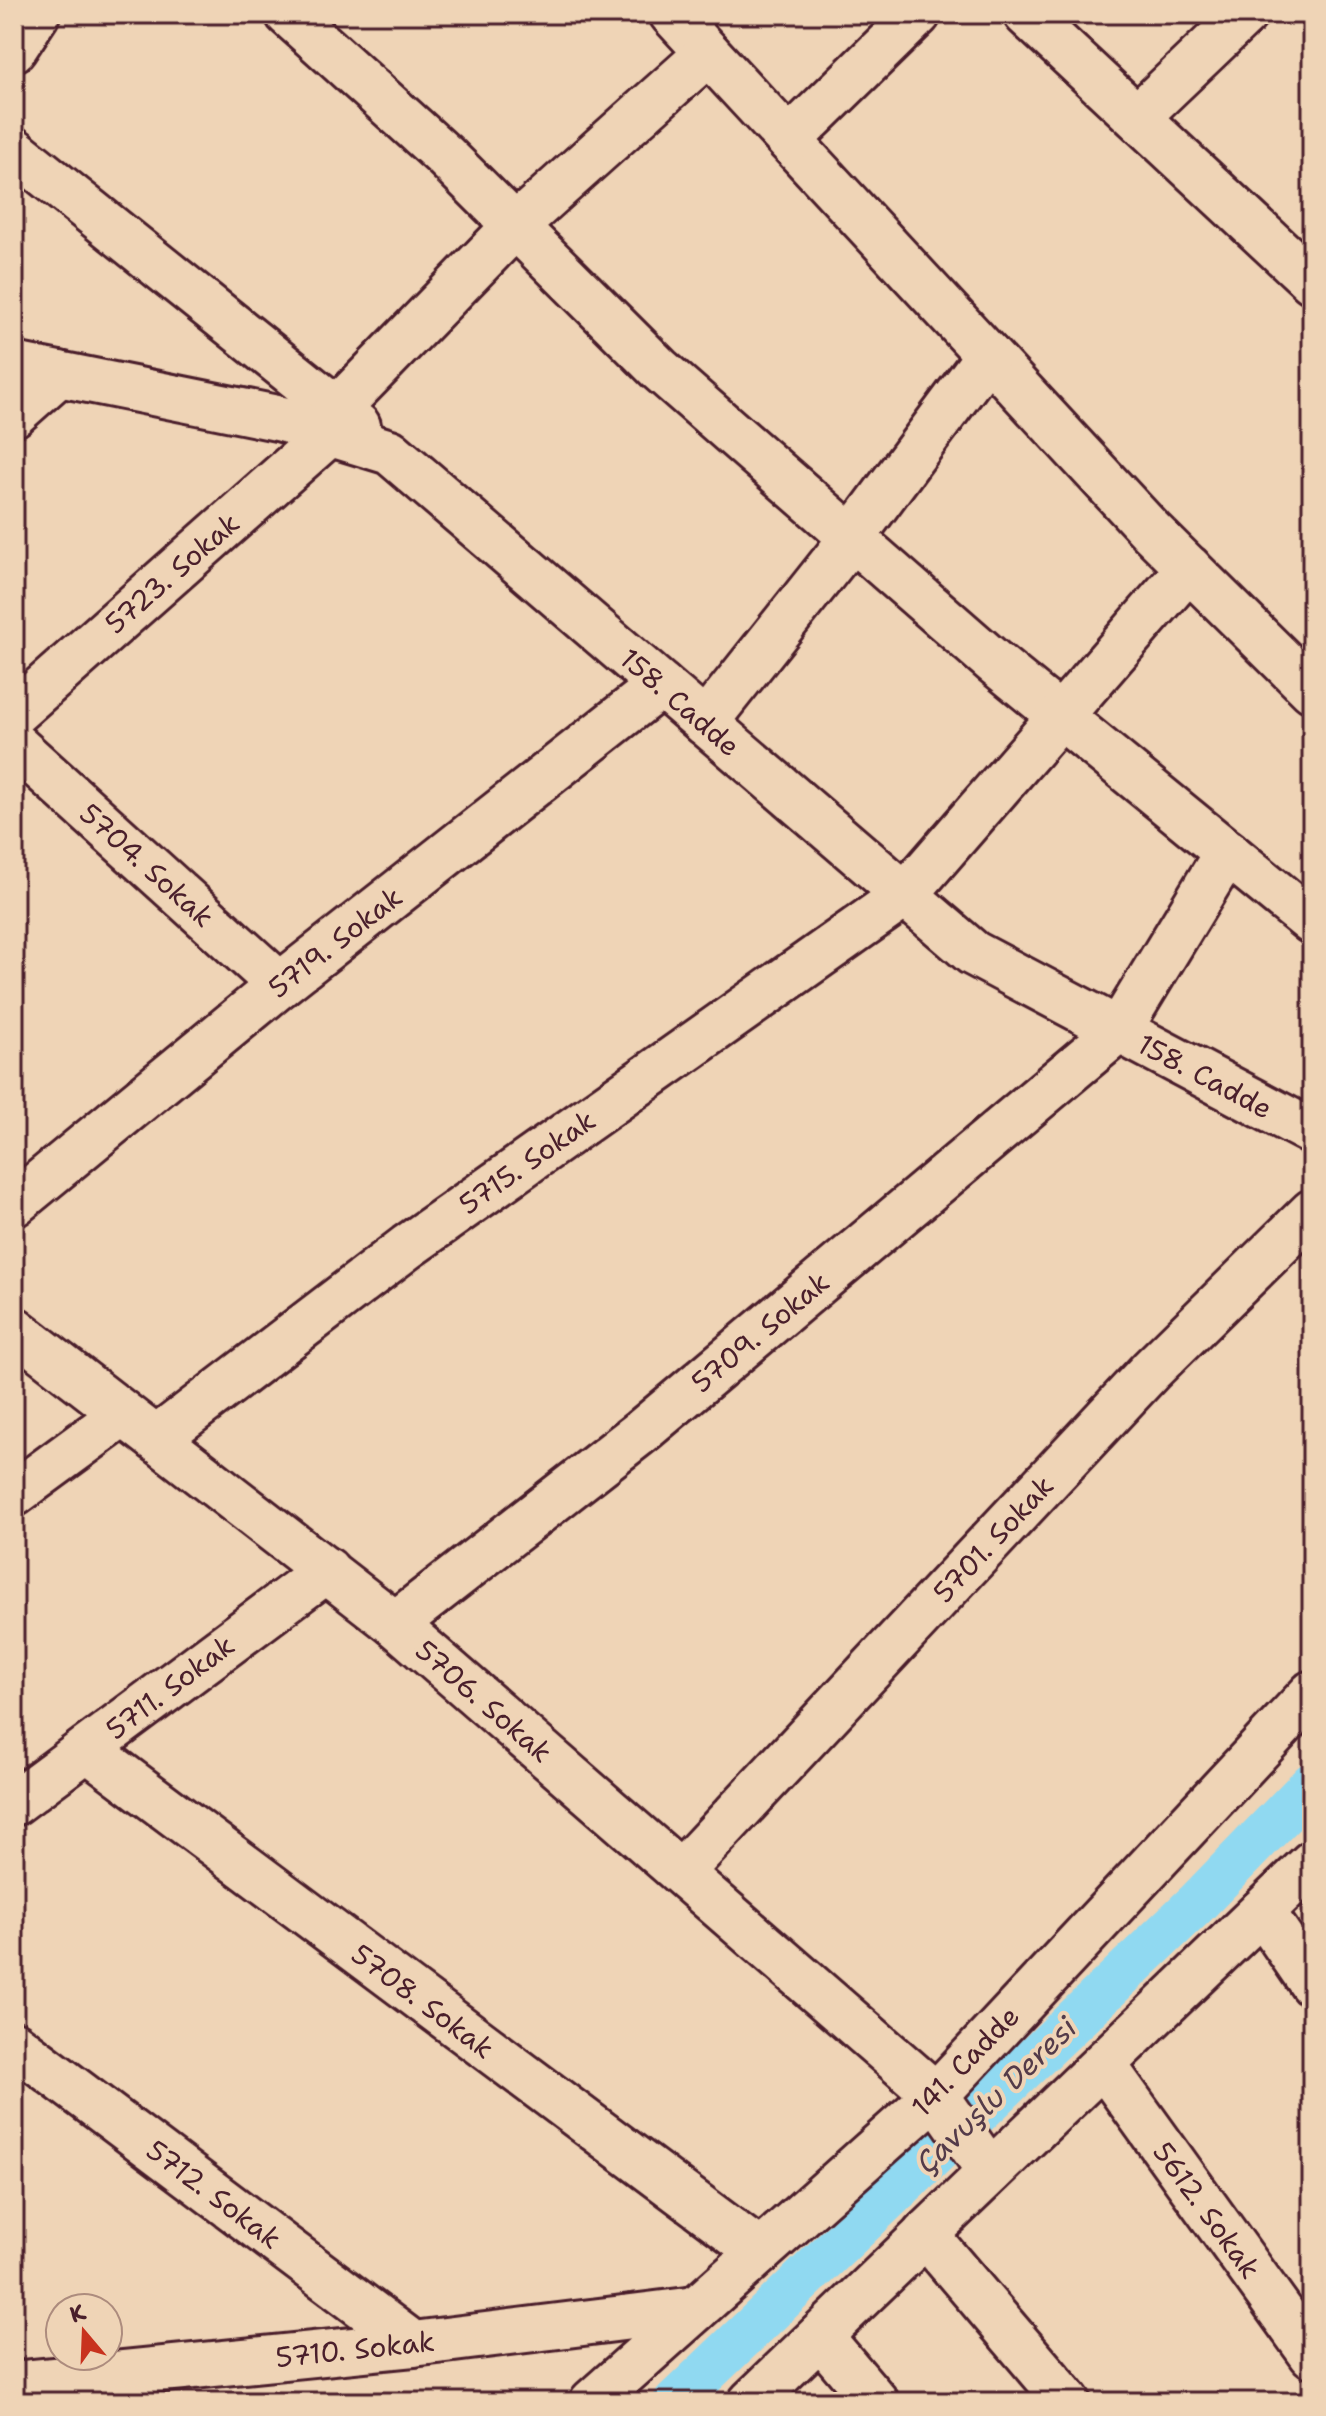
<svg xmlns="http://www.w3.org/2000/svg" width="1326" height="2416" viewBox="0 0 1326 2416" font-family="'Shantell Sans',sans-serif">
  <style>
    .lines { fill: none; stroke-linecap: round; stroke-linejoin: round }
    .canal { stroke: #90d9f1; stroke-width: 44 }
    .minor-casing { stroke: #4a1f2b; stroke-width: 50 }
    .tertiary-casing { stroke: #4a1f2b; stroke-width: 50 }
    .minor { stroke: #efd4b6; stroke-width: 44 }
    .tertiary { stroke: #efd4b6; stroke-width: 44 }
    .labels { text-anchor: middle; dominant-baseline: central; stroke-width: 8; stroke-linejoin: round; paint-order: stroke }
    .street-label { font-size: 28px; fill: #4a1f2b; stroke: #efd4b6 }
    .water-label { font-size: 30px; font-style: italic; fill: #543b49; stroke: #efd4b6 }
  </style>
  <rect width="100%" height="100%" fill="#efd4b6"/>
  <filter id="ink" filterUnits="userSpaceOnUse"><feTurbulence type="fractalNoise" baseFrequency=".0125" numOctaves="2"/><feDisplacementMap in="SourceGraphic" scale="16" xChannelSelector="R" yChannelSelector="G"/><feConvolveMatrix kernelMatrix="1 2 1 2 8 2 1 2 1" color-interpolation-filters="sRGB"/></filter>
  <g filter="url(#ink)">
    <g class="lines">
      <!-- canal -->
      <path class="canal" d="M 675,2402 L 1196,1904 L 1312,1784"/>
      <!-- minor casing -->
      <g class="minor-casing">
        <g id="minor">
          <path d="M 288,14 L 445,156 L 659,369 L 994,662 L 1312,922"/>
          <path d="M 672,14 L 1151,531 L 1312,690"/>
          <path d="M 1026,14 L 1312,281"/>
          <path d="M 14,49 L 37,14"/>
          <path d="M 1137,117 L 1245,14"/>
          <path d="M 789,140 L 918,14"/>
          <path d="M 14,150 L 358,426"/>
          <path d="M 14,365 L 282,419 L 390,452 L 973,953 L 1312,1132"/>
          <path d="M 337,409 L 515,226 L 708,53"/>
          <path d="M 14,414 L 59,374"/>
          <path d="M 14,713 L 329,434"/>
          <path d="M 705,723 L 852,538 L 988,355"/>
          <path d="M 14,744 L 280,985"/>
          <path d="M 14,1204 L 280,985 L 661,685"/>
          <path d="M 14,1329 L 395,1624 L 936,2095"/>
          <path d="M 156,1439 L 407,1247 L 905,895 L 1189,568"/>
          <path d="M 14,1494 L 123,1414"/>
          <path d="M 395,1624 L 641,1432 L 1119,1030 L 1227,852"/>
          <path d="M 87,1749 L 760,2252"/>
          <path d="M 14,1803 L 327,1570"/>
          <path d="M 681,1872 L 1151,1370 L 1312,1212"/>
          <path d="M 1262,1911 L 1312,1984"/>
          <path d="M 14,2044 L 413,2344"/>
          <path d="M 1103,2064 L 1312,2355"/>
          <path d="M 925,2234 L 1068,2402"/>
          <path d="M 820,2336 L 876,2402"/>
          <path d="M 14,2384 L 413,2344 L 696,2309"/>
        </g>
      </g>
      <!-- tertiary casing -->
      <g class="tertiary-casing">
        <g id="tertiary">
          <path d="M 936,2095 L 990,2172"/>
          <path d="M 592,2402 L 936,2095 L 1312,1693"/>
          <path d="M 751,2402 L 1312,1863"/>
        </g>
      </g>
      <!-- minor -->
      <use href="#minor" class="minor"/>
      <!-- tertiary -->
      <use href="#tertiary" class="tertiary"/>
    </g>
  </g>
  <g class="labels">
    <!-- street labels -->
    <g class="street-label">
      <text transform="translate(172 573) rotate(-41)">5723. Sokak</text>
      <text transform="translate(680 702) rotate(41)">158. Cadde</text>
      <text transform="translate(147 865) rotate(42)">5704. Sokak</text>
      <text transform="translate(335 942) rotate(-38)">5719. Sokak</text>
      <text transform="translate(1205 1076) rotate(28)">158. Cadde</text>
      <text transform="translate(527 1162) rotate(-35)">5715. Sokak</text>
      <text transform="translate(760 1332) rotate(-40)">5709. Sokak</text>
      <text transform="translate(993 1539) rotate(-47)">5701. Sokak</text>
      <text transform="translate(170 1687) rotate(-37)">5711. Sokak</text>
      <text transform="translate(484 1701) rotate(41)">5706. Sokak</text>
      <text transform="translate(423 2001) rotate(37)">5708. Sokak</text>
      <text transform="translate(965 2061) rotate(-46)">141. Cadde</text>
      <text transform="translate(214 2194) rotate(37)">5712. Sokak</text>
      <text transform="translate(1207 2210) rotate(54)">5612. Sokak</text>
      <text transform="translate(355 2349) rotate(-6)">5710. Sokak</text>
    </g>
    <!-- water labels -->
    <g class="water-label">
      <text transform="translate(996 2095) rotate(-44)">Çavuşlu Deresi</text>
    </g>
  </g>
  <!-- margin -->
  <rect width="1326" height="2416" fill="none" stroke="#efd4b6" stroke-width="48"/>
  <rect x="24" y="24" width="1278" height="2368" fill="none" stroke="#4a1f2b" stroke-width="3" filter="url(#ink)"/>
  <!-- north arrow -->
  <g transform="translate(84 2332) rotate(341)"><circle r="38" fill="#efd4b6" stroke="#ad8c7e" stroke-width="2"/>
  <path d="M0-6L14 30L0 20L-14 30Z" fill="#c8321e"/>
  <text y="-12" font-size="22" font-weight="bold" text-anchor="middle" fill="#4a1f2b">K</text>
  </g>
</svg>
